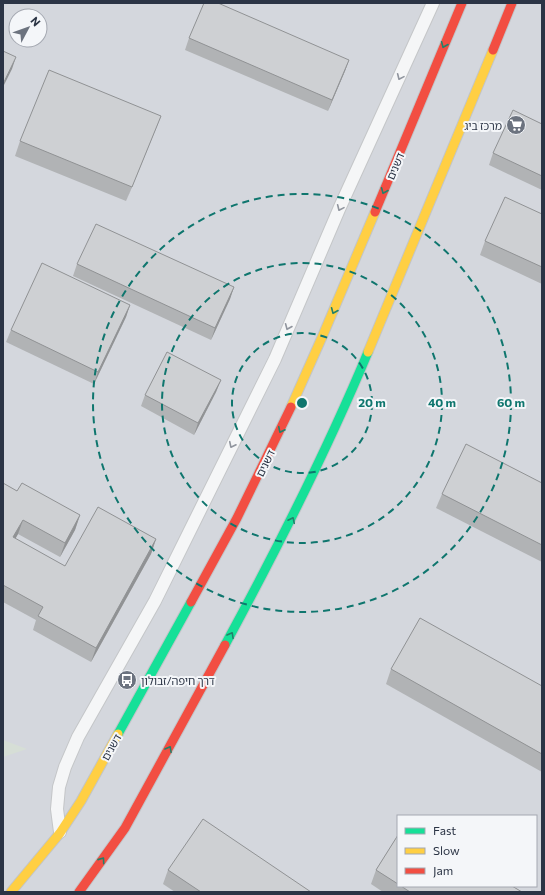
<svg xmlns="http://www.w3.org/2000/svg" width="545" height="895" viewBox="0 0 545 895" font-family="Commissioner,'Noto Sans Hebrew',sans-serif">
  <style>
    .built { fill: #d4d7dd; fill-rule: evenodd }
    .green { fill: #d6ded6 }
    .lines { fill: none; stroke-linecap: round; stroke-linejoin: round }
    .lane-casing { stroke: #c4c6c8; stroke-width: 14 }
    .fast-casing { stroke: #c2c5c8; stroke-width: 11 }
    .slow-casing { stroke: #c2c5c8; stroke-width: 11 }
    .jam-casing { stroke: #c2c5c8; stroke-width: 11 }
    .lane { stroke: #f5f6f7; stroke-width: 12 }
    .fast { stroke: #16e098; stroke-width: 9 }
    .slow { stroke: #ffcf43; stroke-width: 9 }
    .jam { stroke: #f24e42; stroke-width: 9 }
    .wall { fill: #b1b3b5 }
    .shaded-wall { fill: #909294 }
    .building { fill: #ced0d3; stroke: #909294 }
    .oneway { stroke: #22816a }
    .oneway2 { stroke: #90959e }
    .ring { fill: none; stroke: #0f766e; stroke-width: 2; stroke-dasharray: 7 5 }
    .labels { text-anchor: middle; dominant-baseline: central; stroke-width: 4; stroke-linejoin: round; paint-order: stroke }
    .poi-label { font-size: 11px; fill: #2b3445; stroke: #f4f6f9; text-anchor: end }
    .street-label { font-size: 11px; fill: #2b3445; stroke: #f4f6f9 }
    .centre { fill: #0f766e; stroke: #f4f6f9; stroke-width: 2 }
    .ring-label { font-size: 12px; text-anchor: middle; font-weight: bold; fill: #0f766e; stroke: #f4f6f9; stroke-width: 4; stroke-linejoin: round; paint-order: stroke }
  </style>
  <rect width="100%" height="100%" fill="#e6e8ea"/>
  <!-- built -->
  <path class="built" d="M 3,3 L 542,3 L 542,892 L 3,892 ZM 16,16 L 40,16 L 40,40 L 16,40 ZM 398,816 L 536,816 L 536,886 L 398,886 Z"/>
  <!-- green -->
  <path class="green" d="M 3,740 L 27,749 L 3,757 Z"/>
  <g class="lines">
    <!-- lane casing -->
    <g class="lane-casing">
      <path id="lane" d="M 60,832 L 57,809 L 59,787 L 65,767 L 78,737 L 155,601 L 275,359 L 340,207 L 433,3"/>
    </g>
    <!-- fast casing -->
    <g class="fast-casing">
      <g id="fast">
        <path d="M 225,645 C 277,549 326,453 368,352"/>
        <path d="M 118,734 L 191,602"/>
      </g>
    </g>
    <!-- slow casing -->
    <g class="slow-casing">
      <g id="slow">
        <path d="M 368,352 L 493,50"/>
        <path d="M 291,407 L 323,335 L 375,212"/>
        <path d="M 11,892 L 60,833 L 81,801 L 118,734"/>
      </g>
    </g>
    <!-- jam casing -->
    <g class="jam-casing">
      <g id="jam">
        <path d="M 493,50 L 512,3"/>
        <path d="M 375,212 L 462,3"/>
        <path d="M 191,602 L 237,518 L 291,407"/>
        <path d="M 79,892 L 125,828 L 225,645"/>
      </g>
    </g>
    <!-- lane -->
    <use href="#lane" class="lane"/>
    <!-- fast -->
    <use href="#fast" class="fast"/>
    <!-- slow -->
    <use href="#slow" class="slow"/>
    <!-- jam -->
    <use href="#jam" class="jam"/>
  </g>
  <!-- wall -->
  <g class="wall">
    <path d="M 189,38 L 349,60 L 345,71 L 328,111 L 185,50 Z"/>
    <path d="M 161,116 L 126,201 L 15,156 L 20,141 Z"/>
    <path d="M 542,124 L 542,190 L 489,165 L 493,153 Z"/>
    <path d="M 542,214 L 542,284 L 480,255 L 485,241 Z"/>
    <path d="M 77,264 L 234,287 L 230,299 L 211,340 L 73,276 Z"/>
    <path d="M 130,305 L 126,317 L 94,384 L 6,342 L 11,330 Z"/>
    <path d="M 221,380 L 216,392 L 194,435 L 141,406 L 145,395 Z"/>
    <path d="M 3,483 L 17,491 L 80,515 L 75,530 L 60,557 L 18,534 L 15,539 L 65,566 L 156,539 L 151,554 L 91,662 L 33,630 L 36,620 L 3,602 Z"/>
    <path d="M 542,483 L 542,562 L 436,508 L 442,494 Z"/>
    <path d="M 391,669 L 542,686 L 542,772 L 386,684 Z"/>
    <path d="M 398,835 L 398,886 L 512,886 L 522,892 L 383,892 L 371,884 L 376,870 Z"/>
    <path d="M 168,870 L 311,892 L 175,892 L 163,884 Z"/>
  </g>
  <!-- shaded-wall -->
  <g class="shaded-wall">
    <path d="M 16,57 L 12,69 L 3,87 L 3,84 Z"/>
    <path d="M 349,60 L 345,71 L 328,111 L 332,100 Z"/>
    <path d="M 161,116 L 155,130 L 126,201 L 132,187 Z"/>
    <path d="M 234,287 L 230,299 L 211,340 L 215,328 Z"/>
    <path d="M 130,305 L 126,317 L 94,384 L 98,372 Z"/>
    <path d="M 221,380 L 216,392 L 194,435 L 198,423 Z"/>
    <path d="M 80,515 L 75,530 L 60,557 L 65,543 Z"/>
    <path d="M 23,520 L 18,534 L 8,552 L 13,537 Z"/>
    <path d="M 156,539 L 151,554 L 91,662 L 96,648 Z"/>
  </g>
  <!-- building -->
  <g class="building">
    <path d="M 204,3 L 218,3 L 349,60 L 332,100 L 189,38 Z"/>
    <path d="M 3,51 L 16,57 L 3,84 Z"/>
    <path d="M 49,70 L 161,116 L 132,187 L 20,141 Z"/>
    <path d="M 513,110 L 542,124 L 542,176 L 493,153 Z"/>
    <path d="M 505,197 L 542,214 L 542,267 L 485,241 Z"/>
    <path d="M 96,224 L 234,287 L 215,328 L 77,264 Z"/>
    <path d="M 42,263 L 130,305 L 98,372 L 11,330 Z"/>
    <path d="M 167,352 L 221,380 L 198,423 L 145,395 Z"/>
    <path d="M 466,444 L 542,483 L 542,545 L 442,494 Z"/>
    <path d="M 3,483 L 17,491 L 22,483 L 80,515 L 65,543 L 23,520 L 13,537 L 65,566 L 98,507 L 156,539 L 96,648 L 38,616 L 43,607 L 3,585 Z"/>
    <path d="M 420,618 L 542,686 L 542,754 L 391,669 Z"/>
    <path d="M 203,819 L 311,892 L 201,892 L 168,870 Z"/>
    <path d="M 398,835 L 398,884 L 376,870 Z"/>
    <path d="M 401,886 L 512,886 L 522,892 L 410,892 Z"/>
  </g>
  <!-- one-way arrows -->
  <defs><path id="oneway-chevron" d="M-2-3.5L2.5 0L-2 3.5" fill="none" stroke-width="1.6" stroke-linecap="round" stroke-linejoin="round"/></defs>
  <g class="oneway">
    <use href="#oneway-chevron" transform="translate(444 45) rotate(113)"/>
    <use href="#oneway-chevron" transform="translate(384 191) rotate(113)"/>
    <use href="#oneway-chevron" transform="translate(334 311) rotate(113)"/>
    <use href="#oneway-chevron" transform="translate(281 430) rotate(116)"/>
    <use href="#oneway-chevron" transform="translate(292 520) rotate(-64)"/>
    <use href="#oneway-chevron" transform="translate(231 635) rotate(-61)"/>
    <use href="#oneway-chevron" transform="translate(169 749) rotate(-61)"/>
    <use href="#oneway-chevron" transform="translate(102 860) rotate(-55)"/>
  </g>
  <g class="oneway2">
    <use href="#oneway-chevron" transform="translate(400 77) rotate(114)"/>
    <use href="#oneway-chevron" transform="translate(340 208) rotate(114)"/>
    <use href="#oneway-chevron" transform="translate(288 327) rotate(113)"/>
    <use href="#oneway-chevron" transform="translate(232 445) rotate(116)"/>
  </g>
  <!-- distance rings -->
  <g class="ring">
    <circle cx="302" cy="403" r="70"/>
    <circle cx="302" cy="403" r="140"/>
    <circle cx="302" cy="403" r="209"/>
  </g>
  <!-- icons -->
  <defs>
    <g id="supermarket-disc" transform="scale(1)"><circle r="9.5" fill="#6c737f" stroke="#f4f6f9"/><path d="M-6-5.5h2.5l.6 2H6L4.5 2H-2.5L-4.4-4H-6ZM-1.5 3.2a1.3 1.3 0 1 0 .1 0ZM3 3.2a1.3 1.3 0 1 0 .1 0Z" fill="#fff"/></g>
    <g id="bus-disc" transform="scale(1)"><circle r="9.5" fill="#6c737f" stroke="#f4f6f9"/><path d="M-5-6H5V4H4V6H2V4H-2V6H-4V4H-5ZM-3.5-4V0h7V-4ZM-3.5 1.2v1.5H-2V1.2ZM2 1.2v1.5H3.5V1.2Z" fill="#fff"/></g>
  </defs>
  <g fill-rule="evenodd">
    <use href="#supermarket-disc" x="516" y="125"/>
    <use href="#bus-disc" x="127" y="680"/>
  </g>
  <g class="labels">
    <!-- poi labels -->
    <g class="poi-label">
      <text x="502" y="125">מרכז ביג</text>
      <text x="141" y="680" text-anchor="start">דרך חיפה/זבולון</text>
    </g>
    <!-- street labels -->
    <g class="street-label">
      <text transform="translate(395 166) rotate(-67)">דשנים</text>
      <text transform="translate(265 463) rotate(-64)">דשנים</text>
      <text transform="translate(111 747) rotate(-61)">דשנים</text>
    </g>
  </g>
  <circle cx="302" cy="403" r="6" class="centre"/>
  <g class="ring-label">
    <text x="372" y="407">20 m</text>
    <text x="442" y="407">40 m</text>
    <text x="511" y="407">60 m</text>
  </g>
  <!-- border -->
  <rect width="545" height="895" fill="none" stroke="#2b3445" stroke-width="8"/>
  <!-- legend -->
  <rect x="397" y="815" width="140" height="72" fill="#f4f6f9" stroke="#a4a8b1"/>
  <rect x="405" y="828" width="20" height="6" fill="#16e098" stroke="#a4a8b1"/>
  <text x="433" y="835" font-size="12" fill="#2b3445">Fast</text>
  <rect x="405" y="848" width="20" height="6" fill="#ffcf43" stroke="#a4a8b1"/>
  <text x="433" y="855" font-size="12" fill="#2b3445">Slow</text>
  <rect x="405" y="868" width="20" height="6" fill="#f24e42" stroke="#a4a8b1"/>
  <text x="433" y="875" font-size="12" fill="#2b3445">Jam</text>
  <!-- north arrow -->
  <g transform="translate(28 28) rotate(49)"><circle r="19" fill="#f4f6f9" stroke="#a4a8b1"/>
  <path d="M0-3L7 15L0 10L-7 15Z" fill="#6c737f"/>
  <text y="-6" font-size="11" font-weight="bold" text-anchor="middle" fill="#2b3445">N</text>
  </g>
</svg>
